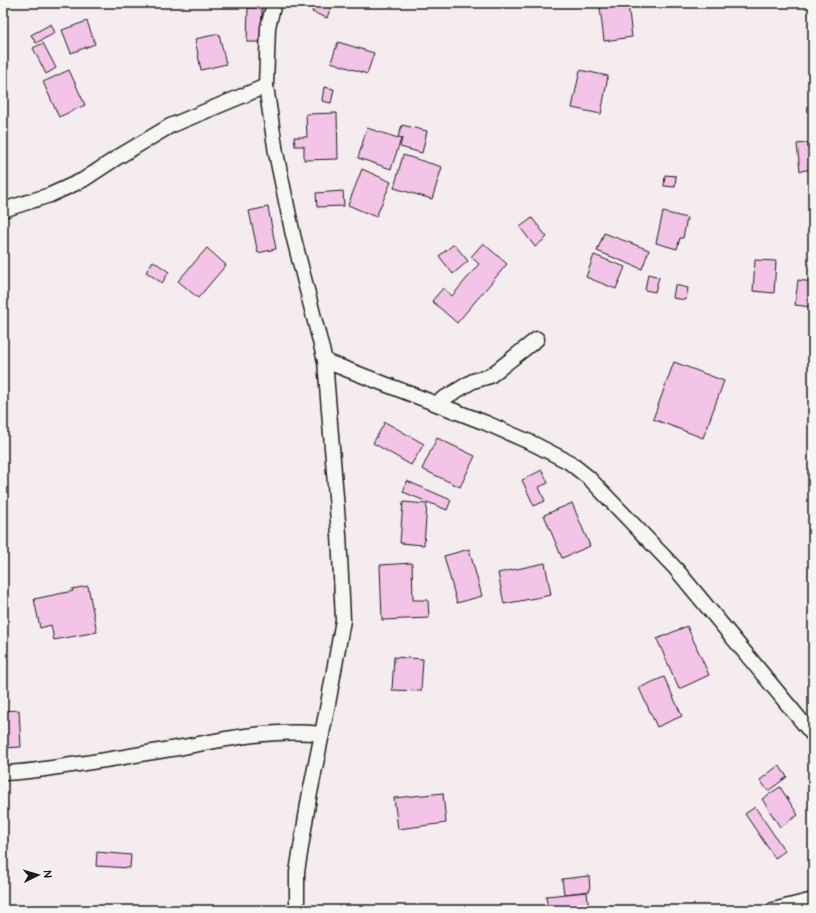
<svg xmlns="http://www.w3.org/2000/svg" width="816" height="913" viewBox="0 0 816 913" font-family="'Architects Daughter',sans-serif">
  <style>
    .building { fill: #f3c4e7; stroke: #1c1c1c }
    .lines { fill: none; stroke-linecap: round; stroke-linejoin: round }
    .street-casing { stroke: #1c1c1c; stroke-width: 17 }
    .street { stroke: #f6f6f2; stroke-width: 14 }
  </style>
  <rect width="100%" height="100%" fill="#f5ecf0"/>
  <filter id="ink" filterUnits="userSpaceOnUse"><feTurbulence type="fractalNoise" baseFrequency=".025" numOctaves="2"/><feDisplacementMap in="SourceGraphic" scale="8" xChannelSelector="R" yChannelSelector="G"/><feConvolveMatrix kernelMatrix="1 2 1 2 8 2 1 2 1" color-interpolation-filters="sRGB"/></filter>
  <g filter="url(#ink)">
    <!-- building -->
    <g class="building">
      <path d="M 315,3 L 332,3 L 327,18 L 312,12 Z"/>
      <path d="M 628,3 L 632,37 L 604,41 L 600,7 Z"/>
      <path d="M 248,8 L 262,8 L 261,42 L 247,42 Z"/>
      <path d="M 87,21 L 95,44 L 71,53 L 62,30 Z"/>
      <path d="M 51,24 L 55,33 L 36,43 L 31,35 Z"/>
      <path d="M 219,34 L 226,64 L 201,70 L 195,39 Z"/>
      <path d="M 338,42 L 374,53 L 367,74 L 331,62 Z"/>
      <path d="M 43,43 L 56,68 L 46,74 L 33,48 Z"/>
      <path d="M 69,70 L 85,105 L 59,117 L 43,82 Z"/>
      <path d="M 580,70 L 608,76 L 601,114 L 572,108 Z"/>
      <path d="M 324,87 L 334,89 L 331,103 L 322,101 Z"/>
      <path d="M 337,113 L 338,159 L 304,160 L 304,146 L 295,146 L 294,137 L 307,137 L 306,114 Z"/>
      <path d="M 402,125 L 427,131 L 422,153 L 400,147 L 402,138 L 398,137 Z"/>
      <path d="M 367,128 L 401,139 L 391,169 L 358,158 Z"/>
      <path d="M 813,142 L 813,169 L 800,171 L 797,144 Z"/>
      <path d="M 403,155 L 442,167 L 432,199 L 394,188 Z"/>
      <path d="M 362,169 L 391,182 L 376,217 L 348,205 Z"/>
      <path d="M 665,175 L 676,176 L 675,187 L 664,186 Z"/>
      <path d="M 343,191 L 344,206 L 317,207 L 316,193 Z"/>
      <path d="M 268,207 L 276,249 L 258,253 L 249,211 Z"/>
      <path d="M 663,212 L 687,218 L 683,238 L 680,238 L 677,249 L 656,243 Z"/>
      <path d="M 532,218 L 547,237 L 535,247 L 520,227 Z"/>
      <path d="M 604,233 L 649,250 L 642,269 L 597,251 Z"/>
      <path d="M 483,243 L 507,264 L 457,323 L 432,301 L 443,288 L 452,296 L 479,264 L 471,257 Z"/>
      <path d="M 454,244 L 468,261 L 453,274 L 439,256 Z"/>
      <path d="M 207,248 L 226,265 L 198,298 L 178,281 Z"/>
      <path d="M 594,255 L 625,267 L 616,289 L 586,277 Z"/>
      <path d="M 755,260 L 776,261 L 774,293 L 753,291 Z"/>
      <path d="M 153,261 L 169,272 L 162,283 L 146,272 Z"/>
      <path d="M 648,274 L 659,277 L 655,292 L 645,290 Z"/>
      <path d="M 798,280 L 813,282 L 811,307 L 795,305 Z"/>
      <path d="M 675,285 L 688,288 L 686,300 L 673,298 Z"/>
      <path d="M 674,362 L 724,381 L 703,438 L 653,419 Z"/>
      <path d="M 385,422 L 424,444 L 411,465 L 373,443 Z"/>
      <path d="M 437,438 L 475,456 L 460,487 L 422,469 Z"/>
      <path d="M 542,470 L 548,483 L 539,487 L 545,501 L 534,506 L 522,480 Z"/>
      <path d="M 407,481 L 451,500 L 447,510 L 403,492 Z"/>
      <path d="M 403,502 L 427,504 L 424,545 L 400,543 Z"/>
      <path d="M 572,503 L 590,546 L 562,558 L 544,515 Z"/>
      <path d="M 469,549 L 482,596 L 457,603 L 444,556 Z"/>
      <path d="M 412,563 L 413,600 L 428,600 L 429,618 L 382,620 L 380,565 Z"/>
      <path d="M 545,563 L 551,595 L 504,604 L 498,573 Z"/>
      <path d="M 88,586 L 97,632 L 54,640 L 51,625 L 40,628 L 34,599 L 73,591 L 72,589 Z"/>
      <path d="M 687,626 L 709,675 L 679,689 L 657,639 Z"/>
      <path d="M 394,657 L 423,659 L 421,691 L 392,690 Z"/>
      <path d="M 664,677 L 682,716 L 657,727 L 639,688 Z"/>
      <path d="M 19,710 L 21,747 L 3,748 L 3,711 Z"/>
      <path d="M 779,765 L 787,777 L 768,791 L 760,780 Z"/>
      <path d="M 780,787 L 798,815 L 780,827 L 762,799 Z"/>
      <path d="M 443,793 L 446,823 L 398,829 L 394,798 Z"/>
      <path d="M 755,807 L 785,851 L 775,858 L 745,814 Z"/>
      <path d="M 97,852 L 131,855 L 130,868 L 96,866 Z"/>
      <path d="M 589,876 L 590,891 L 564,894 L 562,879 Z"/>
      <path d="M 587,892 L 589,910 L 548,910 L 546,896 Z"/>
      <path d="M 413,908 L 413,910 L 389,910 Z"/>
    </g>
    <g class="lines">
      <!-- street casing -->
      <g class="street-casing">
        <g id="street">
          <path d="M 274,3 L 268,27 L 266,86 L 276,153 L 293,235 L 325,361 L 339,534 L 343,620 L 328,704 L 309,798 L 297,872 L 297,910"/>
          <path d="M 3,210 L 50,195 L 83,180 L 118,157 L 170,126 L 266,86"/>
          <path d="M 325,361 L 486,423 L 534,444 L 569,462 L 589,478 L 676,569 L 813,735"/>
          <path d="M 436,403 L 473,381 L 490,376 L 537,339"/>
          <path d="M 3,773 C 23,773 52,768 72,765 C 110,760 146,753 183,747 C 229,738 275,729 322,734"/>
          <path d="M 773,910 L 813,900"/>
        </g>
      </g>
      <!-- street -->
      <use href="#street" class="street"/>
    </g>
  </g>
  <!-- margin -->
  <rect width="816" height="913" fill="none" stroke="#f6f6f2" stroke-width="16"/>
  <rect x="8" y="8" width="800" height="897" fill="none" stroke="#1c1c1c" stroke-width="1.5" filter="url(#ink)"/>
  <!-- north arrow -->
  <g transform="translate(38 875) rotate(85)" stroke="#f6f6f2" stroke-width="3" paint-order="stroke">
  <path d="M0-3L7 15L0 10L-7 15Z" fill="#1c1c1c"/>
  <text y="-6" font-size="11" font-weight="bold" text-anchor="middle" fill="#1c1c1c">N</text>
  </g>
</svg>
